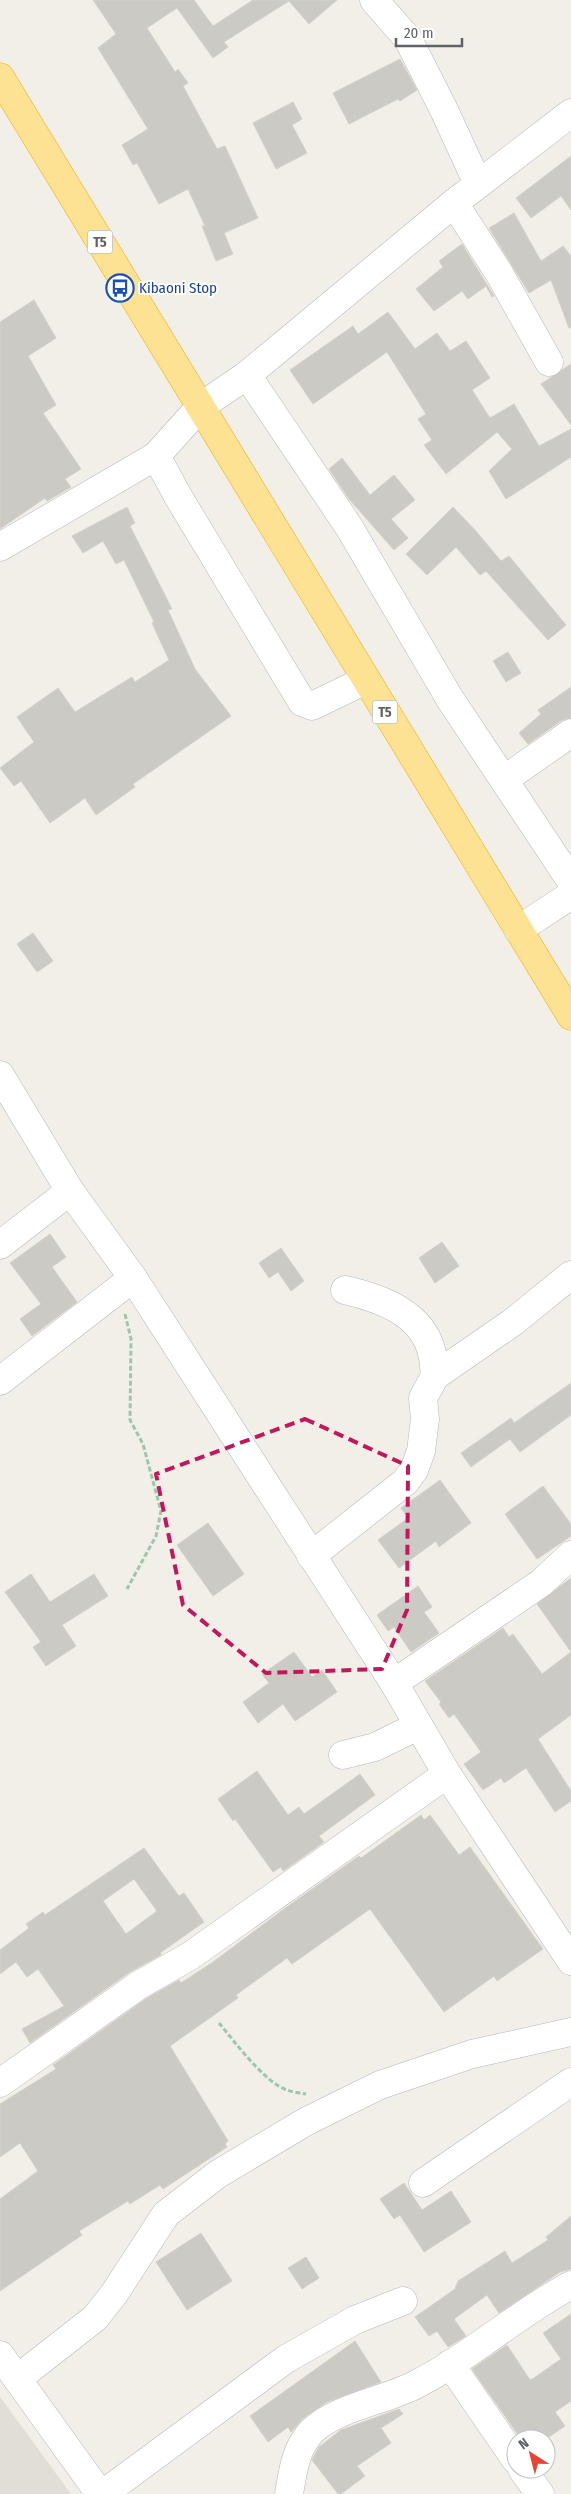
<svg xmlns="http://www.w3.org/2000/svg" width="571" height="2494" viewBox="0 0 571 2494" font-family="'Fira Sans Condensed',sans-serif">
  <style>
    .education { fill: #e1ded6 }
    .building { fill: #cccac5; stroke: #d6d1c6; fill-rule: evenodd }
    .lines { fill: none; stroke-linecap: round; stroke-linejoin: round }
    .minor-casing { stroke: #b5b8bc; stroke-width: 29 }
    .highway-casing { stroke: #f9ab00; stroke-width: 29 }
    .path { stroke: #9cc7a9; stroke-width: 3; stroke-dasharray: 5 2.5; stroke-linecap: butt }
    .minor { stroke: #fff; stroke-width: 28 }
    .highway { stroke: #fde293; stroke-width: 28 }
    .marked { fill: none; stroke: #c2185b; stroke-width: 4; stroke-dasharray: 10 6; stroke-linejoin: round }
    .labels { text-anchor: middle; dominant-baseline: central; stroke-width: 4; stroke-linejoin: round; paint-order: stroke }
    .shield { fill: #fff; stroke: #8f9295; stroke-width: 1 }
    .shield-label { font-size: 14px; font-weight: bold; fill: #5f6368 }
    .transit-label { font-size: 15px; fill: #164399; stroke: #fff; text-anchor: start }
  </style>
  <rect width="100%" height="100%" fill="#f1efe8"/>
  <!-- education -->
  <path class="education" d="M 0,2397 L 71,2494 L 0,2494 Z"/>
  <!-- building -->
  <g class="building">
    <path d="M 93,0 L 194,0 L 213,26 L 253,0 L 337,0 L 309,24 L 289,1 L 224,42 L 228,47 L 213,58 L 177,8 L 147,28 L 175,72 L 178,69 L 188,83 L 183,86 L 217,149 L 225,146 L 258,218 L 224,233 L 233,254 L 216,261 L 202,226 L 205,226 L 188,189 L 159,204 L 137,163 L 133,165 L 122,145 L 148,129 L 98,48 L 116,34 Z"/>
    <path d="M 400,59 L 417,90 L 400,101 L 398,99 L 349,124 L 333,93 Z"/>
    <path d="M 293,102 L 302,119 L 292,125 L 307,153 L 276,169 L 253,123 Z"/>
    <path d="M 571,156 L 571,210 L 561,196 L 531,218 L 516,198 Z"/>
    <path d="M 514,213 L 541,261 L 563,246 L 571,256 L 571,328 L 569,328 L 551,280 L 529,293 L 489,228 Z"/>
    <path d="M 462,244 L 494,296 L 492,297 L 486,286 L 468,299 L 462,291 L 434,311 L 416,289 L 443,267 L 439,261 Z"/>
    <path d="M 34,300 L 56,338 L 28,356 L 56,405 L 43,413 L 81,469 L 65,479 L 71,487 L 47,501 L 45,498 L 0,529 L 0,322 Z"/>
    <path d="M 388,312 L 415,349 L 437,333 L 450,351 L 466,341 L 490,378 L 472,390 L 490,418 L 514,404 L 539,446 L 571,429 L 571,457 L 506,499 L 489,471 L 512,449 L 497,432 L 446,474 L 424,445 L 432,440 L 418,419 L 426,414 L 387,352 L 313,404 L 290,370 L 353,326 L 358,334 Z"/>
    <path d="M 571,364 L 571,425 L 541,384 Z"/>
    <path d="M 342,458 L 370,495 L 394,475 L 415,500 L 391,519 L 408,538 L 394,550 L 349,499 L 329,469 Z"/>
    <path d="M 127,507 L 135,523 L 130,526 L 172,609 L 168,610 L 195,669 L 231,716 L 133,784 L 135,787 L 96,815 L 85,798 L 50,823 L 21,781 L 14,786 L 0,768 L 34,742 L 17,717 L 58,688 L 75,712 L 132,677 L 135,682 L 169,660 L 152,623 L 154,622 L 124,560 L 116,564 L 103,541 L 83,553 L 72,536 Z"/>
    <path d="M 453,507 L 475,530 L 501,561 L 509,556 L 566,625 L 548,640 L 486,571 L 480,575 L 456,547 L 427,575 L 406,554 Z"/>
    <path d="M 508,652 L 521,673 L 506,682 L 493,661 Z"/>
    <path d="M 571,687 L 571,718 L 562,720 L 528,744 L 519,733 L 541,714 L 538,710 Z"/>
    <path d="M 33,933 L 53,961 L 37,972 L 17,944 Z"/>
    <path d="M 50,1234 L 66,1257 L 52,1267 L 77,1302 L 32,1336 L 20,1319 L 41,1304 L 10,1263 Z"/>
    <path d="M 442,1242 L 459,1266 L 435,1283 L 419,1258 Z"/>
    <path d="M 281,1248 L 304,1281 L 291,1291 L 278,1272 L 269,1278 L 259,1263 Z"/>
    <path d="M 571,1383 L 571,1415 L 520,1452 L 510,1439 L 471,1467 L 461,1453 L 511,1418 L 514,1423 Z"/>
    <path d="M 440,1480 L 471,1523 L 439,1547 L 436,1541 L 399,1568 L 378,1540 L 408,1518 L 401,1508 Z"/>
    <path d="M 543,1486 L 571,1524 L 571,1536 L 537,1559 L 505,1514 Z"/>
    <path d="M 208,1523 L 244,1574 L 213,1596 L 177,1545 Z"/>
    <path d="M 31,1574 L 50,1602 L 94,1574 L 108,1596 L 62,1625 L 76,1646 L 46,1666 L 33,1647 L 41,1642 L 5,1592 Z"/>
    <path d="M 571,1578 L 571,1652 L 537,1604 Z"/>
    <path d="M 418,1586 L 432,1607 L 424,1612 L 439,1633 L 411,1652 L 394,1627 L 388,1631 L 377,1615 Z"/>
    <path d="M 503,1628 L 509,1637 L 513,1634 L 542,1674 L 571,1652 L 571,1715 L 538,1739 L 571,1791 L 571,1801 L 555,1812 L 526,1768 L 504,1783 L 501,1778 L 483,1790 L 464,1764 L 481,1752 L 454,1714 L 449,1718 L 439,1704 L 441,1702 L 425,1681 Z"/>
    <path d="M 294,1652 L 312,1677 L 322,1670 L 337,1692 L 295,1721 L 283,1704 L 258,1723 L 243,1702 L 269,1683 L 262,1674 Z"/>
    <path d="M 257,1771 L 288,1815 L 299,1807 L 304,1814 L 360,1774 L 375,1795 L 319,1836 L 324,1842 L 283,1871 L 281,1867 L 273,1872 L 235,1819 L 233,1821 L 218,1799 Z"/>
    <path d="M 421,1815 L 424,1820 L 430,1815 L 459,1855 L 470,1847 L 543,1949 L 497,1981 L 494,1976 L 444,2012 L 370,1909 L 292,1964 L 287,1958 L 236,1995 L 238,1998 L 170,2046 L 228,2141 L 225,2144 L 227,2147 L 163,2189 L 160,2185 L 130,2204 L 128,2201 L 79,2231 L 82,2235 L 0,2291 L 0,2199 L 38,2171 L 20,2143 L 0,2157 L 0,2104 L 56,2069 L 53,2065 L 147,1998 L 179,1980 L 181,1983 L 213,1962 L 284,1909 L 359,1856 L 361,1858 Z"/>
    <path d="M 144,1848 L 179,1896 L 184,1893 L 204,1922 L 160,1953 L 161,1955 L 130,1972 L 30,2043 L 22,2029 L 64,2006 L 38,1969 L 27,1977 L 16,1962 L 0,1974 L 0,1950 L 29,1928 L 26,1924 L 43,1912 L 45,1915 ZM 134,1879 L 157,1911 L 126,1934 L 103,1901 Z"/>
    <path d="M 404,2183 L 422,2210 L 451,2191 L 471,2222 L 424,2252 L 400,2215 L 394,2219 L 380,2199 Z"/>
    <path d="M 571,2216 L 571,2269 L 560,2272 L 499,2313 L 487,2295 L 454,2319 L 466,2336 L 448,2347 L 437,2331 L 429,2336 L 415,2317 L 455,2289 L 458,2281 L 505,2251 L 512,2263 L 548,2240 L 546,2237 Z"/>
    <path d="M 201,2233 L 232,2281 L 187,2310 L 156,2262 Z"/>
    <path d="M 306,2257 L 319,2278 L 302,2289 L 288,2268 Z"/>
    <path d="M 571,2314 L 571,2401 L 555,2412 L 565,2426 L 546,2439 L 521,2439 L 472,2369 L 507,2345 L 530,2380 L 534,2378 L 561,2359 L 543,2333 Z"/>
    <path d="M 355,2341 L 381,2382 L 327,2402 L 302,2419 L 291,2432 L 288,2427 L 268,2442 L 250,2416 Z"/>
    <path d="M 399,2409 L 403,2414 L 381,2428 L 391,2443 L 357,2466 L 365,2476 L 341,2494 L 338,2494 L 312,2460 L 319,2447 L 341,2430 Z"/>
  </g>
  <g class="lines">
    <!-- minor casing -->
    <g class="minor-casing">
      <g id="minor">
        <path d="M 374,0 L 408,39 L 444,110 L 478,184"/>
        <path d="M 454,203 L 499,273 L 549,362"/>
        <path d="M 247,375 L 349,527 L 450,699 L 571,881"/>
        <path d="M 156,456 L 179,498 L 302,702 L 312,706 L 366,680"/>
        <path d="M 0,547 L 156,456 L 200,407 L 247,375 L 454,203 L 571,113"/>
        <path d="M 505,779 L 571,733"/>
        <path d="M 518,930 L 571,895"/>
        <path d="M 0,1075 L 70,1191 L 133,1278 L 394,1683 L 447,1774 L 571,1961"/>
        <path d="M 0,1245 L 70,1191"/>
        <path d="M 345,1290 C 380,1298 423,1313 432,1353 C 434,1360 434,1368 435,1376"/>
        <path d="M 0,1381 L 133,1278"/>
        <path d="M 311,1556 L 405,1482 L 414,1470 L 421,1451 L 425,1419 L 423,1398 L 435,1376 L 513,1322 L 571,1275"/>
        <path d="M 394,1683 L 541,1583 L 571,1555"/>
        <path d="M 343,1755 L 375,1747 L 418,1726"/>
        <path d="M 0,2083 L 139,1985 L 190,1956 L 447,1774"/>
        <path d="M 423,2183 L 571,2082"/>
        <path d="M 0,2355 L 100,2494"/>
        <path d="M 450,2364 L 516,2460"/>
        <path d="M 17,2379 L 95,2318 L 114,2294 L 166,2214 L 218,2174 L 307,2121 L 380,2085 L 472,2054 L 571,2032"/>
        <path d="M 522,2469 L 540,2494"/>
        <path d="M 103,2494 L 286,2359 L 355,2320 L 403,2301"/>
        <path d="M 289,2494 C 293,2471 295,2449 312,2431 C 337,2407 384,2401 415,2385 C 470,2357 517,2314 571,2285"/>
      </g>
    </g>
    <!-- highway casing -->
    <g class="highway-casing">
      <path id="highway" d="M 0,77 L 571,1016"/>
    </g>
    <!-- path -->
    <g class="path">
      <path d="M 125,1314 L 131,1339 L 130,1420 L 143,1444 L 161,1511 L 156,1536 L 127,1589"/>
      <path d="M 219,2023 C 235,2042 264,2082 287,2090 C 293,2092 300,2093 306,2094"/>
    </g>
    <!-- minor -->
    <use href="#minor" class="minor"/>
    <!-- highway -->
    <use href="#highway" class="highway"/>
  </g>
  <!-- marked area -->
  <path class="marked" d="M 305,1419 L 408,1466 L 407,1610 L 382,1669 L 266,1673 L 183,1605 L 156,1474 Z"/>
  <!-- icons -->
  <defs>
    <g id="bus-ring" transform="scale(1.4375)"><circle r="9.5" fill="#fff" stroke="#1a4fb4" stroke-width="1.5"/><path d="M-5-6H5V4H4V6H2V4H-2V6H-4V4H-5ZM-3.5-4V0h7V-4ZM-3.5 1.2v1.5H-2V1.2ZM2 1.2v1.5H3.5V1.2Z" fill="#1a4fb4"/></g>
  </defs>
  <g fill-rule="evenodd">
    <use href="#bus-ring" x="120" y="288"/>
  </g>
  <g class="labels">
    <!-- shield labels -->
    <g class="shield">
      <rect x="87.5" y="230.5" width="25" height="23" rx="4"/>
      <rect x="372.5" y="700.5" width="25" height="23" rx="4"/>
    </g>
    <g class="shield-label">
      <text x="100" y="242">T5</text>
      <text x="385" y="712">T5</text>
    </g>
    <!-- transit labels -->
    <g class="transit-label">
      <text x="139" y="288">Kibaoni Stop</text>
    </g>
  </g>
  <!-- north arrow -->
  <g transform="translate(531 2454) rotate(324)"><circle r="24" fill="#ffffff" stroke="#bfc1c3"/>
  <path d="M0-4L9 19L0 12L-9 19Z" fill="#ea4335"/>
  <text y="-8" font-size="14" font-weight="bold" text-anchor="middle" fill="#5f6368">N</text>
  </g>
  <!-- scale -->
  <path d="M396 38v8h66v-8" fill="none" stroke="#5f6368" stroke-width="2.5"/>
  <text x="404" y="38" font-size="15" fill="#5f6368" stroke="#ffffff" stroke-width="4" paint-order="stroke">20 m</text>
</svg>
